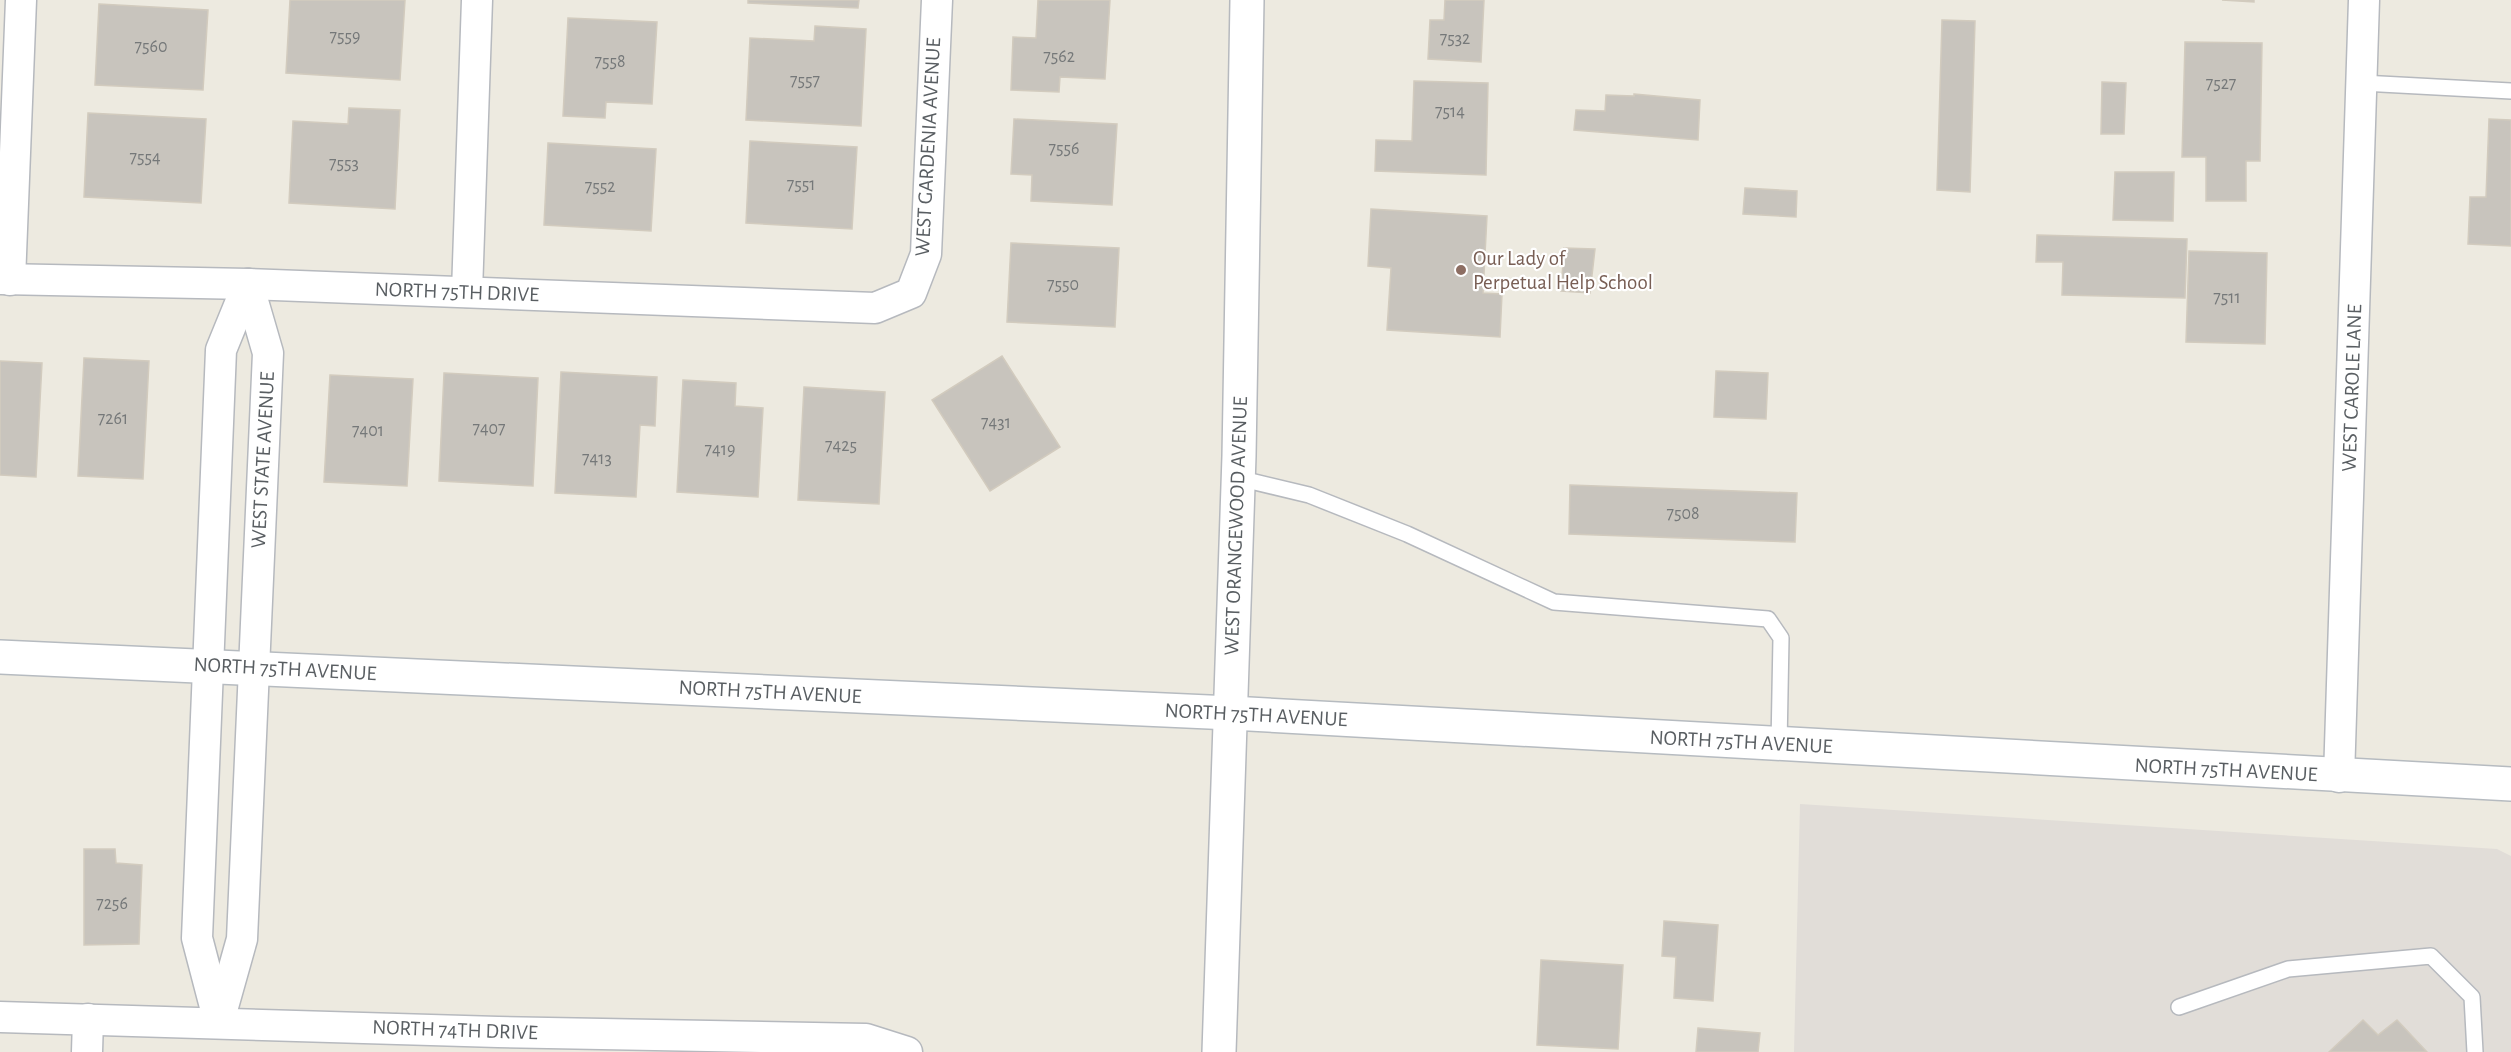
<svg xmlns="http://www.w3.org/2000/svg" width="2511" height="1052" viewBox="0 0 2511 1052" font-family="'Alegreya Sans',sans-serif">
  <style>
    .industrial { fill: #e1ddd8 }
    .building { fill: #c8c4bd; stroke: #d2cbbe; stroke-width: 1.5 }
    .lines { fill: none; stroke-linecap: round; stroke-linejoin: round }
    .service-casing { stroke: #b6b9be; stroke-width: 18 }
    .minor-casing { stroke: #b6b9be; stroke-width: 33 }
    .tertiary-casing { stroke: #b6b9be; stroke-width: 36 }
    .secondary-casing { stroke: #b6bbc0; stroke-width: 36 }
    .service { stroke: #fff; stroke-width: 15 }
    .minor { stroke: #fff; stroke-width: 30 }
    .tertiary { stroke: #fff; stroke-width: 33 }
    .secondary { stroke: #fff; stroke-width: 33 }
    .education-dot { fill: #8d6e63; stroke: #fff; stroke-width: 2 }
    .labels { text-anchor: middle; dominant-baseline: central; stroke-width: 4.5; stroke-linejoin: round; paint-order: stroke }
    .number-label { font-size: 18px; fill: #757879 }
    .street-label { font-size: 21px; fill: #595e62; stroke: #fff }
    .education-label { font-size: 21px; fill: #785e54; stroke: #fff; text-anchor: start }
  </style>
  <rect width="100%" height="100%" fill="#edeae0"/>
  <!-- industrial -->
  <path class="industrial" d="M 1800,804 L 2497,849 L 2511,856 L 2511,1052 L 1794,1052 Z"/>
  <!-- building -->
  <g class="building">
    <path d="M 290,0 L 405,0 L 400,80 L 286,73 Z"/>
    <path d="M 748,0 L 859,0 L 858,8 L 748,3 Z"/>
    <path d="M 1038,0 L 1110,0 L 1105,79 L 1060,77 L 1059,92 L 1011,90 L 1013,37 L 1036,38 Z"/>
    <path d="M 1445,0 L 1484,0 L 1481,62 L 1428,59 L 1430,20 L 1444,20 Z"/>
    <path d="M 2222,0 L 2254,0 L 2254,2 Z"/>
    <path d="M 99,4 L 208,10 L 203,90 L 95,85 Z"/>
    <path d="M 568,18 L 657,22 L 652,104 L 606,102 L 605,118 L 563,116 Z"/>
    <path d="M 1942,20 L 1975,21 L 1970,192 L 1937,190 Z"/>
    <path d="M 815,26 L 866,29 L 861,126 L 746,120 L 750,38 L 814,41 Z"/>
    <path d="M 2185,42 L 2262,43 L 2260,161 L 2246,161 L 2246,201 L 2206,201 L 2206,157 L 2182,157 Z"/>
    <path d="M 1414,81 L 1488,83 L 1486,175 L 1375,171 L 1376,140 L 1412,141 Z"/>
    <path d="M 2102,82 L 2126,83 L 2124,134 L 2101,134 Z"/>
    <path d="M 1634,94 L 1700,100 L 1698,140 L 1574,130 L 1576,110 L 1605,111 L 1606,95 L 1634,96 Z"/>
    <path d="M 349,108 L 400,110 L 395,209 L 289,203 L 293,121 L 348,124 Z"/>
    <path d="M 88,113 L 206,119 L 201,203 L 84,197 Z"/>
    <path d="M 1014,119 L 1117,124 L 1112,205 L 1031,201 L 1032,175 L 1011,174 Z"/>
    <path d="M 2489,119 L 2511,120 L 2511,246 L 2468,244 L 2470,197 L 2486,197 Z"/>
    <path d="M 750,141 L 857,147 L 852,229 L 746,223 Z"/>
    <path d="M 548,143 L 656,149 L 651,231 L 544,225 Z"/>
    <path d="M 2115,172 L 2174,172 L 2173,221 L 2113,220 Z"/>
    <path d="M 1745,188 L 1797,191 L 1796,217 L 1743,214 Z"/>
    <path d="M 1371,209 L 1487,216 L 1483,293 L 1502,294 L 1500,337 L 1387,330 L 1391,268 L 1368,266 Z"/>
    <path d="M 2037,235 L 2187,239 L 2185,298 L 2062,295 L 2063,262 L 2036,262 Z"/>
    <path d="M 1011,243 L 1119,248 L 1115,327 L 1007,322 Z"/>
    <path d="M 1564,248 L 1595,249 L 1590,293 L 1561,291 Z"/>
    <path d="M 2189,251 L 2267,253 L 2265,344 L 2186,342 Z"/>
    <path d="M 1002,356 L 1060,447 L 990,491 L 932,400 Z"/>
    <path d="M 84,358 L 149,361 L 143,479 L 78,476 Z"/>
    <path d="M 0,361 L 42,363 L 36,477 L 0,475 Z"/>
    <path d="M 1716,371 L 1768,373 L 1766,419 L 1714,417 Z"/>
    <path d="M 561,372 L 657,377 L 655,426 L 640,425 L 636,497 L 555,493 Z"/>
    <path d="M 444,373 L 538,378 L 533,486 L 439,481 Z"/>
    <path d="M 330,375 L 413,379 L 407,486 L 324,482 Z"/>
    <path d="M 683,380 L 736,383 L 735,406 L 763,408 L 758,497 L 677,492 Z"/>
    <path d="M 804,387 L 885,392 L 879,504 L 798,500 Z"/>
    <path d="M 1570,485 L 1797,493 L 1795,542 L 1569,534 Z"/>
    <path d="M 84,849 L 115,849 L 116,863 L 142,865 L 139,944 L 84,945 Z"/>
    <path d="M 1664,921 L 1718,925 L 1713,1001 L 1674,998 L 1676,957 L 1662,956 Z"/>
    <path d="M 1541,960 L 1623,965 L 1618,1049 L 1537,1045 Z"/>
    <path d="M 2363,1020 L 2378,1035 L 2397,1020 L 2427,1052 L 2329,1052 Z"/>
    <path d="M 1698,1028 L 1760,1033 L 1758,1052 L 1696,1052 Z"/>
  </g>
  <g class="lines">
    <!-- service casing -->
    <g class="service-casing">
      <g id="service">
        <path d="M 2362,83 L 2511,91"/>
        <path d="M 1238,478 L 1309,495 L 1407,534 L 1554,602 L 1768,619 L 1781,638 L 1779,745"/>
        <path d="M 2179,1007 L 2288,969 L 2431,956 L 2472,997 L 2475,1052"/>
      </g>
    </g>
    <!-- minor casing -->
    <g class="minor-casing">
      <g id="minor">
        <path d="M 0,279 L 248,284 L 875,308 L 911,293 L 926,254 L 937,0"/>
        <path d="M 10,280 L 21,0"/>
        <path d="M 467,292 L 477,0"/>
        <path d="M 2339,777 L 2364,0"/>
        <path d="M 0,1017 L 498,1032 L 866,1039 L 907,1052"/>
        <path d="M 219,1021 L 242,939 L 268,353 L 248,284"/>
        <path d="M 219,1022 L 197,938 L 221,350 L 248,284"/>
        <path d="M 87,1052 L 88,1019"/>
      </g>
    </g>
    <!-- tertiary casing -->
    <g class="tertiary-casing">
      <path id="tertiary" d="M 1219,1052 L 1239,456 L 1247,0"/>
    </g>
    <!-- secondary casing -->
    <g class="secondary-casing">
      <path id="secondary" d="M 0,657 L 1231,713 L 2511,784"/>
    </g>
    <!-- service -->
    <use href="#service" class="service"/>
    <!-- minor -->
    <use href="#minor" class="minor"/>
    <!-- tertiary -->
    <use href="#tertiary" class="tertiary"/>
    <!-- secondary -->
    <use href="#secondary" class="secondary"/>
  </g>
  <!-- markers -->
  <circle class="education-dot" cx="1461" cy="270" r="6"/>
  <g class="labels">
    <!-- number labels -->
    <g class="number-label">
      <text x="345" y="37">7559</text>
      <text x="1455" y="39">7532</text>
      <text x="151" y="47">7560</text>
      <text x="1059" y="57">7562</text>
      <text x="610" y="62">7558</text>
      <text x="805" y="81">7557</text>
      <text x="2221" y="84">7527</text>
      <text x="1450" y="112">7514</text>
      <text x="1064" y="149">7556</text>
      <text x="145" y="158">7554</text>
      <text x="344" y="164">7553</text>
      <text x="801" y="185">7551</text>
      <text x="600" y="187">7552</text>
      <text x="1063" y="285">7550</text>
      <text x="2227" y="298">7511</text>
      <text x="113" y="419">7261</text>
      <text x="996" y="423">7431</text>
      <text x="489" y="429">7407</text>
      <text x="368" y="431">7401</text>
      <text x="841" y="446">7425</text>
      <text x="720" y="450">7419</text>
      <text x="597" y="459">7413</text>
      <text x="1683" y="514">7508</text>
      <text x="112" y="904">7256</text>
    </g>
    <!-- street labels -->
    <g class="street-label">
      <text transform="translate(928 147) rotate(-87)">WEST GARDENIA AVENUE</text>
      <text transform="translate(457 292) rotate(2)">NORTH 75TH DRIVE</text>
      <text transform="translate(2352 388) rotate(-88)">WEST CAROLE LANE</text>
      <text transform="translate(263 460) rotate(-87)">WEST STATE AVENUE</text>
      <text transform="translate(1236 526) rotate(-88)">WEST ORANGEWOOD AVENUE</text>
      <text transform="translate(285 669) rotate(3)">NORTH 75TH AVENUE</text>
      <text transform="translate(770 692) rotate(3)">NORTH 75TH AVENUE</text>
      <text transform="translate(1256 715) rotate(3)">NORTH 75TH AVENUE</text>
      <text transform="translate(1741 742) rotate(3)">NORTH 75TH AVENUE</text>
      <text transform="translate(2226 770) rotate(3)">NORTH 75TH AVENUE</text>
      <text transform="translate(455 1030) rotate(2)">NORTH 74TH DRIVE</text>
    </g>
    <!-- education labels -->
    <g class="education-label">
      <text x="1473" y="258">Our Lady of<tspan x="1473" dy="24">Perpetual Help School</tspan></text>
    </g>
  </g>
</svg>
